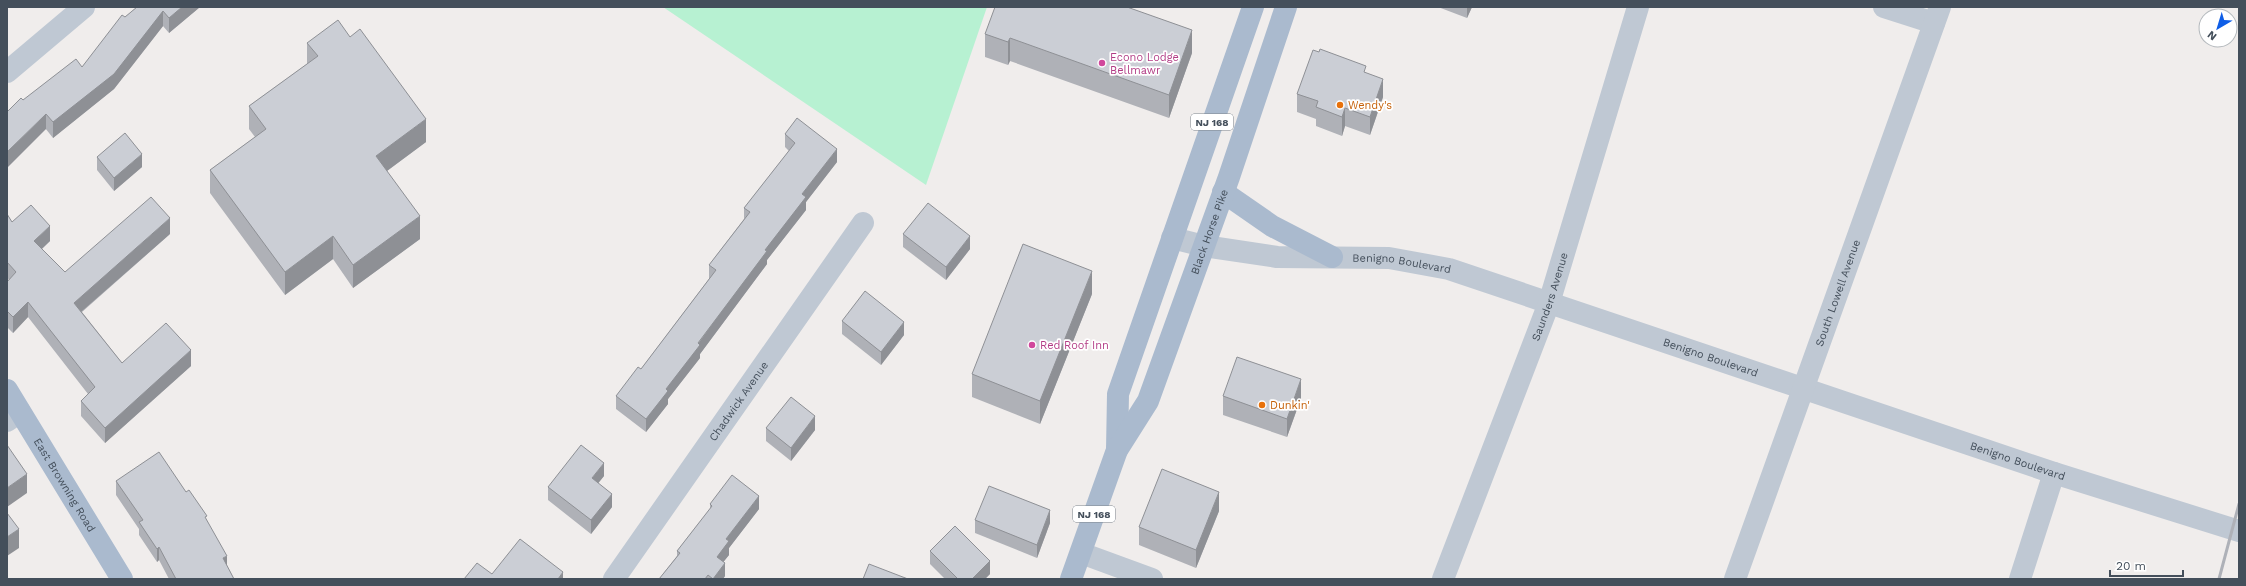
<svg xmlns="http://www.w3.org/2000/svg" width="2246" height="586" viewBox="0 0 2246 586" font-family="'Work Sans',sans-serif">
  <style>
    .green { fill: #b7f1d2 }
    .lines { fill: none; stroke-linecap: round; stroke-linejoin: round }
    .minor { stroke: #bfc8d3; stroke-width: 22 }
    .major { stroke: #aabace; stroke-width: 22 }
    .rail { stroke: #aeb1b8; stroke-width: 3 }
    .wall { fill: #afb1b7 }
    .shaded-wall { fill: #8e9095 }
    .building { fill: #cbced5; stroke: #8e9095 }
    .hotel-dot { fill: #d1479c; stroke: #fff; stroke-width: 1.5 }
    .food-dot { fill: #e8710a; stroke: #fff; stroke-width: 1.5 }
    .labels { text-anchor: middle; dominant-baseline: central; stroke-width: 3.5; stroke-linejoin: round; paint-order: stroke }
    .shield { fill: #fff; stroke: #7c848c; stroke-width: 1 }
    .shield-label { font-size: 10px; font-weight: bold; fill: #444f5b }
    .hotel-label { font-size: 11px; fill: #b23c85; stroke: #fff; text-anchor: start }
    .food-label { font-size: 11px; fill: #c56008; stroke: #fff; text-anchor: start }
    .street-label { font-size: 11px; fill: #444f5b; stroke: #fff }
  </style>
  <rect width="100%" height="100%" fill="#f0edec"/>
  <!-- green -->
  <path class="green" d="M 663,7 L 987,7 L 926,185 Z"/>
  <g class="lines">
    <!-- minor -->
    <g class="minor">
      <path d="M 1884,7 L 1934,23"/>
      <path d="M 7,72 L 84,7"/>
      <path id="s1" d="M 1172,238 L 1204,246 L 1277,257 L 1389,258 L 1449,269 L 2054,473 L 2239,531"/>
      <path d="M 7,421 L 20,412"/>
      <path d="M 1081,553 L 1152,579"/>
      <path id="s2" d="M 614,579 L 863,223"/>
      <path id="s3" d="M 1443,579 L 1549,303 L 1638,7"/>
      <path id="s4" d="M 1735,579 L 1940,7"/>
      <path d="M 2020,579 L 2054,473"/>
    </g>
    <!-- major -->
    <g class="major">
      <path d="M 1223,192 L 1272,226 L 1332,257"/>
      <path id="s5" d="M 7,390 L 122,579"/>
      <path d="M 1117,450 L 1118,394 L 1253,7"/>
      <path id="s6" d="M 1071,579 L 1117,450 L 1148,401 L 1229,177 L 1286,7"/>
    </g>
    <!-- rail -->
    <path class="rail" d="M 2219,579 L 2239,504"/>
  </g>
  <!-- wall -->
  <g class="wall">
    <path d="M 137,7 L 200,7 L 169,33 L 163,26 L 114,89 L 53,138 L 23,100 L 82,67 L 125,17 Z"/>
    <path d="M 1438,7 L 1472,7 L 1467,18 Z"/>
    <path d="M 985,34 L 1192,53 L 1169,118 L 1010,61 L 1008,65 L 985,57 Z"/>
    <path d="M 307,43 L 426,142 L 387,171 L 420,239 L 353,288 L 333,259 L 285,295 L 210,193 L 210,170 L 255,137 L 249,129 L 249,106 L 307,64 Z"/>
    <path d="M 1319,52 L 1366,73 L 1383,97 L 1370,135 L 1345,126 L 1342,136 L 1316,126 L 1316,119 L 1297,112 L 1297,94 Z"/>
    <path d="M 785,134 L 837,162 L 806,202 L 806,210 L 767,260 L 767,264 L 700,354 L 700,358 L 668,399 L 668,404 L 646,432 L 616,409 L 616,396 L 641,369 L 709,279 L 709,265 L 744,219 L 744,208 L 789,151 L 785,147 Z"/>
    <path d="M 97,157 L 142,167 L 114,191 L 97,170 Z"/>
    <path d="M 7,214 L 12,222 L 50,241 L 42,249 L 65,272 L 170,234 L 82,312 L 122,363 L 191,366 L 105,443 L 81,416 L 81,401 L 88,394 L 28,317 L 13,333 L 7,327 L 7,282 L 9,280 L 7,277 Z"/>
    <path d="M 903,234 L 970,249 L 946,280 L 903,247 Z"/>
    <path d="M 1092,294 L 1040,424 L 972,397 L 972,374 Z"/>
    <path d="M 842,321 L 904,335 L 881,365 L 842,334 Z"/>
    <path d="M 1223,396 L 1301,398 L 1287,437 L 1223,415 Z"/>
    <path d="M 766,428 L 815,430 L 791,461 L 766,441 Z"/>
    <path d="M 604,476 L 598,483 L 612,507 L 591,534 L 548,500 L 548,487 Z"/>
    <path d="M 116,481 L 186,492 L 207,521 L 227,566 L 234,579 L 169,579 L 159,560 L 157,562 L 139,535 L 139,529 L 116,495 Z"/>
    <path d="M 710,504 L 759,509 L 729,548 L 729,555 L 723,562 L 725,576 L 723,579 L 659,579 L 677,556 L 677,551 L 710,509 Z"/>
    <path d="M 1219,511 L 1196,568 L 1139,545 L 1139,527 Z"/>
    <path d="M 975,520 L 1050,523 L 1037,558 L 975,533 Z"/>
    <path d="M 930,551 L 990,574 L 985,579 L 945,579 L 930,564 Z"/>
  </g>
  <!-- shaded-wall -->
  <g class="shaded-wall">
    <path d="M 182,7 L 200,7 L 169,33 L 169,18 Z"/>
    <path d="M 1467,7 L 1472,7 L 1467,18 Z"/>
    <path d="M 163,11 L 163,26 L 114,89 L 53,138 L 53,122 Z"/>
    <path d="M 1192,30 L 1192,53 L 1169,118 L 1169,95 Z"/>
    <path d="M 1010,38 L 1010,61 L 1008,65 L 1008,42 Z"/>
    <path d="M 1383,79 L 1383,97 L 1370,135 L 1370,117 Z"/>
    <path d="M 1345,108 L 1345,126 L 1342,136 L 1342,117 Z"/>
    <path d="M 46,114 L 46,129 L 7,168 L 7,152 Z"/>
    <path d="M 426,119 L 426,142 L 376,179 L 376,156 Z"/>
    <path d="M 837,149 L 837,162 L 806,202 L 806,210 L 767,260 L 767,264 L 700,354 L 700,358 L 668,399 L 668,404 L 646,432 L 646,419 L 666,389 L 765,250 L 802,194 Z"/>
    <path d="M 142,154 L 142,167 L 114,191 L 114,178 Z"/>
    <path d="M 420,216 L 420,239 L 353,288 L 353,265 Z"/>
    <path d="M 170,218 L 170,234 L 74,318 L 74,303 Z"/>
    <path d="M 50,226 L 50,241 L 34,256 L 34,241 Z"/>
    <path d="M 333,236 L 333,259 L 285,295 L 285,272 Z"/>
    <path d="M 970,236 L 970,249 L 946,280 L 946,267 Z"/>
    <path d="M 1092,271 L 1092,294 L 1040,424 L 1040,401 Z"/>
    <path d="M 28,302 L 28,317 L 13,333 L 13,317 Z"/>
    <path d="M 904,322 L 904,335 L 881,365 L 881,352 Z"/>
    <path d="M 191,350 L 191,366 L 105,443 L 105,428 Z"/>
    <path d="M 1301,379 L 1301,398 L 1287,437 L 1287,419 Z"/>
    <path d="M 815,416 L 815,430 L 791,461 L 791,448 Z"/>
    <path d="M 604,463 L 604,476 L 592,491 L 592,478 Z"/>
    <path d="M 27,474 L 27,493 L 7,507 L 7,488 Z"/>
    <path d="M 1219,492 L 1219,511 L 1196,568 L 1196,550 Z"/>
    <path d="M 612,494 L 612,507 L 591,534 L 591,520 Z"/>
    <path d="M 759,496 L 759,509 L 729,548 L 729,555 L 717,570 L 717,557 L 726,539 Z"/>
    <path d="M 1050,510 L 1050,523 L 1037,558 L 1037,545 Z"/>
    <path d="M 19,529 L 19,548 L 7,556 L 7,537 Z"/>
    <path d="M 159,547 L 159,560 L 157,562 L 157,549 Z"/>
    <path d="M 227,556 L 227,569 L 223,558 Z"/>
    <path d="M 990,561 L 990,574 L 985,579 L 972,579 Z"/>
    <path d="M 725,563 L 725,576 L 723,579 L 713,579 Z"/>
    <path d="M 563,572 L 563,579 L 558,579 Z"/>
  </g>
  <!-- building -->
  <g class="building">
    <path d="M 137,7 L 182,7 L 169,18 L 163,11 L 114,74 L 53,122 L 46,114 L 7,152 L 7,112 L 21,98 L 23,100 L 76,59 L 82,67 L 122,15 L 125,17 Z"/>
    <path d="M 995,7 L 1127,7 L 1192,30 L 1169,95 L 1010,38 L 1008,42 L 985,34 Z"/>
    <path d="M 338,20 L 350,37 L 360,29 L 426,119 L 376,156 L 420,216 L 353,265 L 333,236 L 285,272 L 210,170 L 266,129 L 249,106 L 318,56 L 307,43 Z"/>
    <path d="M 1320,49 L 1366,66 L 1364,72 L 1383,79 L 1370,117 L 1345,108 L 1342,117 L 1316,107 L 1318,101 L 1297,94 L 1313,50 L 1319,52 Z"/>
    <path d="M 797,118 L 837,149 L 802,194 L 806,197 L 765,250 L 767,251 L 698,343 L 700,345 L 666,389 L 668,391 L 646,419 L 616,396 L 638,367 L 641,369 L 716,270 L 709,265 L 750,212 L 744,208 L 795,143 L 785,134 Z"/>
    <path d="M 125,133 L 142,154 L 114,178 L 97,157 Z"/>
    <path d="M 151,197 L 170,218 L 74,303 L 122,363 L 166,323 L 191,350 L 105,428 L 81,401 L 95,387 L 28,302 L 13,317 L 7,311 L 7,282 L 16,272 L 7,262 L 7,214 L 12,222 L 31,205 L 50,226 L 34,241 L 65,272 Z"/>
    <path d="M 928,203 L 970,236 L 946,267 L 903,234 Z"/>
    <path d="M 1023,244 L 1092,271 L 1040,401 L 972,374 Z"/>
    <path d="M 865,291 L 904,322 L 881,352 L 842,321 Z"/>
    <path d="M 1237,357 L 1301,379 L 1287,419 L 1223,396 Z"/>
    <path d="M 791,397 L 815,416 L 791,448 L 766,428 Z"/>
    <path d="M 7,445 L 27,474 L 7,488 Z"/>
    <path d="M 581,445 L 604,463 L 592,478 L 612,494 L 591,520 L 548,487 Z"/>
    <path d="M 159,452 L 186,492 L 189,490 L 207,516 L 205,517 L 227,556 L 223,558 L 234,579 L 176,579 L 159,547 L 157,549 L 139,522 L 143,520 L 116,481 Z"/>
    <path d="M 1162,469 L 1219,492 L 1196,550 L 1139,527 Z"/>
    <path d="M 732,475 L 759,496 L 726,539 L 729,541 L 717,557 L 725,563 L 713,579 L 708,575 L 705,579 L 659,579 L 680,553 L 677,551 L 712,506 L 710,504 Z"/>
    <path d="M 989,486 L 1050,510 L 1037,545 L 975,520 Z"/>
    <path d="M 7,513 L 19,529 L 7,537 Z"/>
    <path d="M 955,526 L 990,561 L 972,579 L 958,579 L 930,551 Z"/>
    <path d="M 520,539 L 563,572 L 558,579 L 464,579 L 477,563 L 492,574 Z"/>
    <path d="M 869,564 L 908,579 L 863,579 Z"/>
  </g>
  <!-- markers -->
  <g class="hotel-dot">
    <circle cx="1102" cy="63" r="4"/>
    <circle cx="1032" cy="345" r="4"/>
  </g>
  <g class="food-dot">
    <circle cx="1340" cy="105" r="4"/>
    <circle cx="1262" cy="405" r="4"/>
  </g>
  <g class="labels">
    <!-- shield labels -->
    <g class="shield">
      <rect x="1191" y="114" width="42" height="16" rx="3"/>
      <rect x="1073" y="506" width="42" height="16" rx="3"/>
    </g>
    <g class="shield-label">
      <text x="1212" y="122">NJ 168</text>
      <text x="1094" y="514">NJ 168</text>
    </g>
    <!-- hotel labels -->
    <g class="hotel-label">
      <text x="1110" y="57">Econo Lodge<tspan x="1110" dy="13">Bellmawr</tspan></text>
      <text x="1040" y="345">Red Roof Inn</text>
    </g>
    <!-- food labels -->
    <g class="food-label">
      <text x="1348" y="105">Wendy's</text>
      <text x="1270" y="405">Dunkin'</text>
    </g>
    <!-- street labels -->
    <g class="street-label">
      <text stroke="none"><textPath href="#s6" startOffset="375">Black Horse Pike</textPath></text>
      <text stroke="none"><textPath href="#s1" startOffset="232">Benigno Boulevard</textPath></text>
      <text stroke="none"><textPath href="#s4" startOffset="304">South Lowell Avenue</textPath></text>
      <text stroke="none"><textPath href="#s3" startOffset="302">Saunders Avenue</textPath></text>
      <text stroke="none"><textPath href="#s1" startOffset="556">Benigno Boulevard</textPath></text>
      <text stroke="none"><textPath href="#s2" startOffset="217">Chadwick Avenue</textPath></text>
      <text stroke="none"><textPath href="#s1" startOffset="880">Benigno Boulevard</textPath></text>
      <text stroke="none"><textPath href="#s5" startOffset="111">East Browning Road</textPath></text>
    </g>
  </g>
  <!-- border -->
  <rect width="2246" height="586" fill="none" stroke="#444f5b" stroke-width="16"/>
  <!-- north arrow -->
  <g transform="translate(2218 28) rotate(218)"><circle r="19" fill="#ffffff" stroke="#b4b9bd"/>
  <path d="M0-3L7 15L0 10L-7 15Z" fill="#0f5ee7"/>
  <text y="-6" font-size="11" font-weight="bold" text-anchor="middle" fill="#444f5b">N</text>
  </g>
  <!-- scale -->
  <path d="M2110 570v6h73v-6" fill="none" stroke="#444f5b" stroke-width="2"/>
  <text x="2116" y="570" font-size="12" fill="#444f5b" stroke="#ffffff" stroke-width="3" paint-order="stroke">20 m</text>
</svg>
